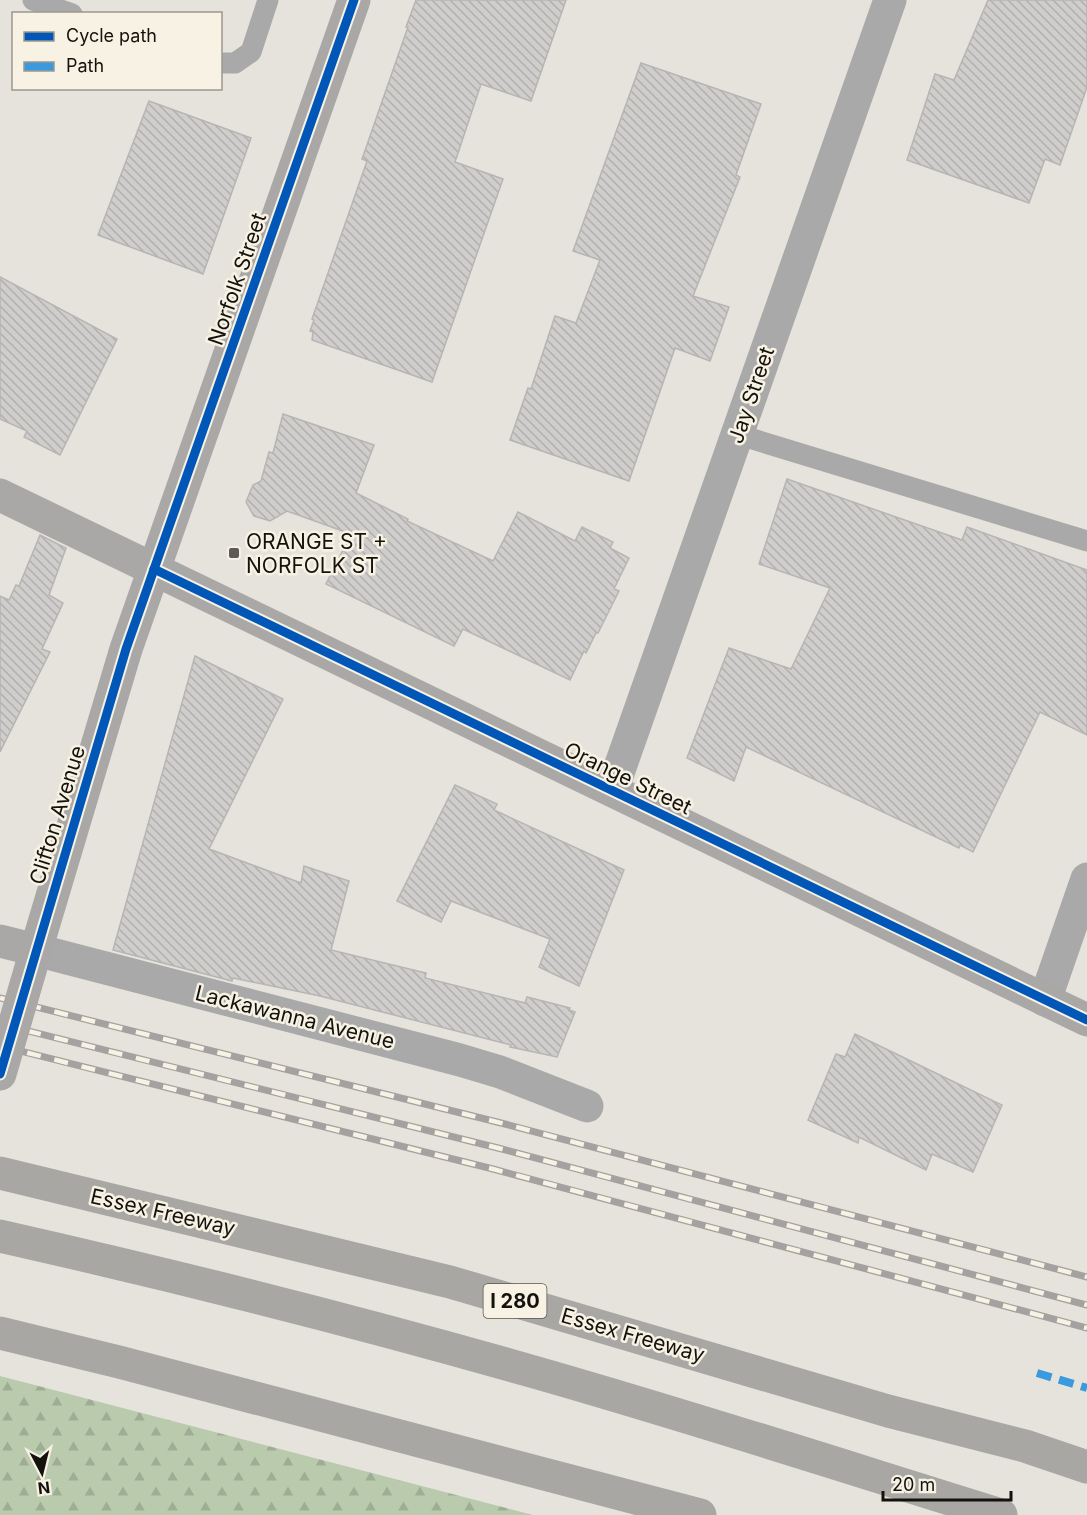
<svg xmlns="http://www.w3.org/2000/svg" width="1087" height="1515" viewBox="0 0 1087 1515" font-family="Inter,sans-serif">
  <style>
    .forest { fill: url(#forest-firs) }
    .building { fill: url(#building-back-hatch); stroke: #b7b5b4; stroke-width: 1.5 }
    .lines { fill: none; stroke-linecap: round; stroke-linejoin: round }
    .service { stroke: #aaa9a9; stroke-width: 21 }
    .minor { stroke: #aaa9a9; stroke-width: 33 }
    .secondary { stroke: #a9a8a7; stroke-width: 33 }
    .motorway { stroke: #a8a7a4; stroke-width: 33 }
    .rail-casing { stroke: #a4a2a0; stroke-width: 7 }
    .rail { stroke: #f7f2e4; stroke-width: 4.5; stroke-dasharray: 14; stroke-linecap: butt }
    .secondary-bridge { stroke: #a9a8a7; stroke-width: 33 }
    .quiet { stroke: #3b9ade; stroke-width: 8; stroke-dasharray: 15 8; stroke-linecap: butt }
    .cycleway-casing { stroke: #f7f2e4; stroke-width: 13 }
    .cycleway { stroke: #0057b8; stroke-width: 9 }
    .poi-dot { fill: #5d5b55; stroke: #f7f2e4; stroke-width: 2 }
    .labels { text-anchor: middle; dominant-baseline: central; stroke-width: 5; stroke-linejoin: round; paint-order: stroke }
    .shield { fill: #f7f2e4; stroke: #58554e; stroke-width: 1.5 }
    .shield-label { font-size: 20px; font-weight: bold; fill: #14120d }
    .street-label { font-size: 21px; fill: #14120d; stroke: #f7f2e4 }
    .poi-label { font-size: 21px; fill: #14120d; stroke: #f7f2e4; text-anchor: start }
  </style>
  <defs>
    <pattern id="forest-firs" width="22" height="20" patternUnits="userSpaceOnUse" patternTransform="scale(1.5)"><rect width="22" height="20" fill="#b9cbac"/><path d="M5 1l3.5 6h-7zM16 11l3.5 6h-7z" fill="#9ead93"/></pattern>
    <pattern id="building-back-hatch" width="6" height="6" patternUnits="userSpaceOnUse" patternTransform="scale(1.5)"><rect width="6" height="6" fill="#d0cecd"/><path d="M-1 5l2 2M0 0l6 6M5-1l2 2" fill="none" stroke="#b2b0af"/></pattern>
  </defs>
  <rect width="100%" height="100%" fill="#e5e3db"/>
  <!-- forest -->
  <path class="forest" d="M 0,1376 L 533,1515 L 0,1515 Z"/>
  <!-- building -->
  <g class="building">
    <path d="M 416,0 L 566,0 L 531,101 L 481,84 L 455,162 L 503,179 L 432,382 L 312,340 L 313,332 L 310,331 L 314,320 L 312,319 L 367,161 L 362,159 L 408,27 L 406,27 Z"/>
    <path d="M 988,0 L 1087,0 L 1087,87 L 1060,165 L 1045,159 L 1029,203 L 907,160 L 935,74 L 954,80 Z"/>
    <path d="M 641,63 L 761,104 L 736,175 L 740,177 L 693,296 L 729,307 L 710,361 L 675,348 L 629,481 L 510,440 L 528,388 L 531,389 L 555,316 L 576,323 L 600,260 L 573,251 Z"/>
    <path d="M 149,101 L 251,138 L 203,274 L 98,235 Z"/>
    <path d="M 0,277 L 117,339 L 60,455 L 24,437 L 27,431 L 0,419 Z"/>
    <path d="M 283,414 L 374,445 L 356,493 L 408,519 L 407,521 L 493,561 L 518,512 L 575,541 L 582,527 L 613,542 L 610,548 L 629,558 L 614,589 L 619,591 L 598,633 L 596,633 L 586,653 L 584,651 L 570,680 L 463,629 L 454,646 L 326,584 L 351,534 L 287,511 L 270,521 L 254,516 L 246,502 L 253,485 L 261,481 L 269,452 L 273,453 Z"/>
    <path d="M 787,479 L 962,540 L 967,527 L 1087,570 L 1087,735 L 1040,712 L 973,852 L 960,845 L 959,848 L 746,747 L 734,781 L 687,758 L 729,648 L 791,669 L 830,588 L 759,564 Z"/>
    <path d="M 40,535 L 66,548 L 49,595 L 63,603 L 42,649 L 50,652 L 0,752 L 0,596 L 9,600 L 16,585 L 19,586 Z"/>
    <path d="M 195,656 L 283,699 L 209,849 L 301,883 L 304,866 L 349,881 L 331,950 L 426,973 L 425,978 L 525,1003 L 527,997 L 570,1008 L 569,1010 L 575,1012 L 557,1057 L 510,1047 L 511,1045 L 320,996 L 233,978 L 232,981 L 113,950 Z"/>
    <path d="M 455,785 L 497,804 L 494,810 L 624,870 L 579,986 L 539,967 L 550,939 L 451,901 L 441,922 L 397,901 Z"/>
    <path d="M 855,1034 L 1002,1105 L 973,1172 L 932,1154 L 926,1170 L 859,1137 L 858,1143 L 808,1120 L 836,1054 L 845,1057 Z"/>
  </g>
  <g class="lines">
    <!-- service -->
    <g class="service">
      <path d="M 33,0 L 72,14"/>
      <path d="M 220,63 L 235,63 L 251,52 L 268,0"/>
      <path d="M 736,434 L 1087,541"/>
    </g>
    <!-- minor -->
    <g class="minor">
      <path d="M 612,790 L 890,0"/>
      <path d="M 36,950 L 460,1060 L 500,1072 L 587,1106"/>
      <path d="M 1045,1000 L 1087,879"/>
    </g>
    <!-- secondary -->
    <g class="secondary">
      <path d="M 0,495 L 1087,1020"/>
      <path d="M 0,941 L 36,950 L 126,649 L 354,0"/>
    </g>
    <!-- motorway -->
    <g class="motorway">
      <path d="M 0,1173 L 450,1282 L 888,1411 L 1025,1446 L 1087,1467"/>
      <path d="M 0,1236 C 177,1276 352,1320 527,1370 C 686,1415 843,1466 1001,1515"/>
      <path d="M 0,1333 L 119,1362 L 700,1515"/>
    </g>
    <!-- rail casing -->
    <g class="rail-casing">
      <g id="rail">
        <path d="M 0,998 L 505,1124 L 1087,1277"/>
        <path d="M 0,1024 L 498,1148 L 1087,1305"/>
        <path d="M 0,1046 L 493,1169 L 1087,1328"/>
      </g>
    </g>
    <!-- rail -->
    <use href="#rail" class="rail"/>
    <!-- secondary-bridge -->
    <path class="secondary-bridge" d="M 0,1074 L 36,950"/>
    <!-- quiet -->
    <path class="quiet" d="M 1037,1373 L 1087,1388"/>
    <!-- cycleway casing -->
    <g class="cycleway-casing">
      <g id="cycleway">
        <path d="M 154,569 L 1087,1020"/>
        <path d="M 0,1074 L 126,649 L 354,0"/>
      </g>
    </g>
    <!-- cycleway -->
    <use href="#cycleway" class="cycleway"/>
  </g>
  <!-- markers -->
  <rect class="poi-dot" x="228" y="547" width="12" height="12" rx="3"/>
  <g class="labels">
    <!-- shield labels -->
    <rect class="shield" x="483.5" y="1284" width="63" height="34" rx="4.5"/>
    <g class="shield-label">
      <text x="515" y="1301">I 280</text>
    </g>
    <!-- street labels -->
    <g class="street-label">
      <text transform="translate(237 279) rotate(-71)">Norfolk Street</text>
      <text transform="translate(751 395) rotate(-71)">Jay Street</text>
      <text transform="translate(628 778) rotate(26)">Orange Street</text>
      <text transform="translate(57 815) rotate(-73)">Clifton Avenue</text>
      <text transform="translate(295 1017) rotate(14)">Lackawanna Avenue</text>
      <text transform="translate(163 1212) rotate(13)">Essex Freeway</text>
      <text transform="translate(633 1335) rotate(16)">Essex Freeway</text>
    </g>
    <!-- poi labels -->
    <g class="poi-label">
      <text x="246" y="541">ORANGE ST +<tspan x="246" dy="24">NORFOLK ST</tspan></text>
    </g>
  </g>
  <!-- legend -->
  <rect x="12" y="12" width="210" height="78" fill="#f7f2e4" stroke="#9c988e" stroke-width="1.5"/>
  <rect x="24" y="32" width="30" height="9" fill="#0057b8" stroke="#9c988e" stroke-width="1.5"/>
  <text x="66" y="42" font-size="18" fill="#14120d">Cycle path</text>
  <rect x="24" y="62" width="30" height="9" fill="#3b9ade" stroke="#9c988e" stroke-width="1.5"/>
  <text x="66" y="72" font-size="18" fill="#14120d">Path</text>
  <!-- north arrow -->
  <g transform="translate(42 1473) rotate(173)" stroke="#f7f2e4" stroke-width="4.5" paint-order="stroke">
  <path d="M0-4.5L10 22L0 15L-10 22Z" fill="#14120d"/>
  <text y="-9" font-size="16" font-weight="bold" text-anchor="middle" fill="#14120d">N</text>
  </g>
  <!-- scale -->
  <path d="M883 1491v9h128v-9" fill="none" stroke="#14120d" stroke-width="3"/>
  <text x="892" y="1491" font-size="18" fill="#14120d" stroke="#f7f2e4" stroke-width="4.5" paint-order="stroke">20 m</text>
</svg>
